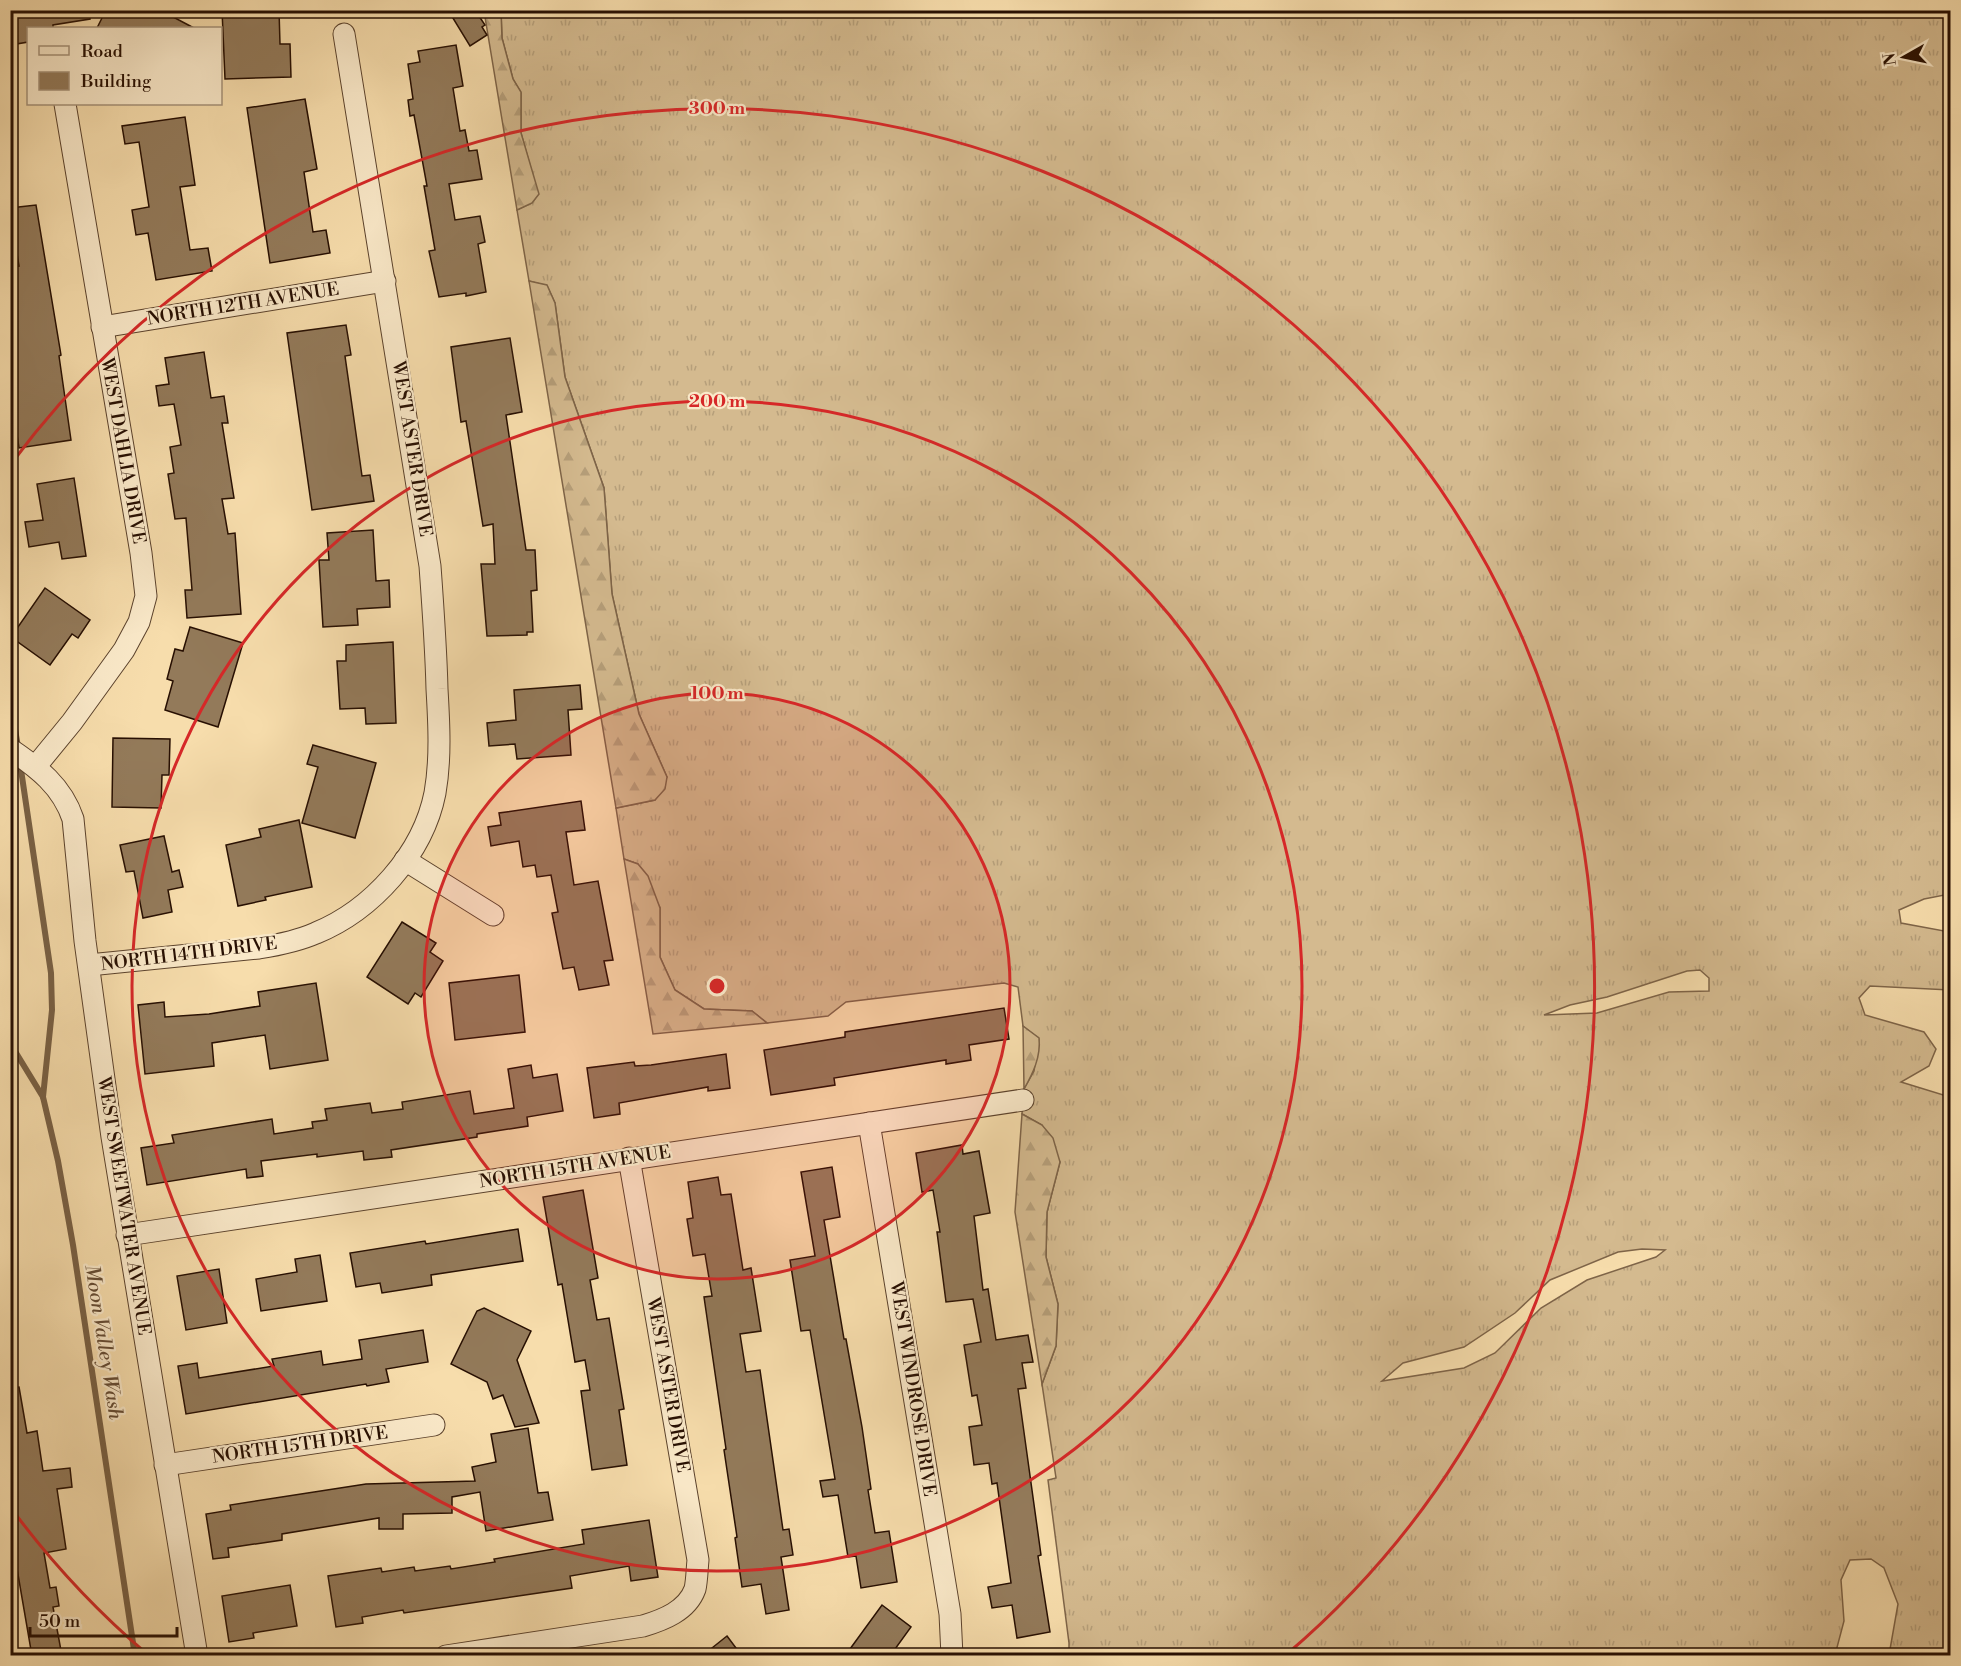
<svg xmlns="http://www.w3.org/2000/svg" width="1961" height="1666" viewBox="0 0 1961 1666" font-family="'Libre Bodoni',serif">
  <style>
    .grass { fill: url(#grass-tufts); stroke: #7e6448; stroke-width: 1.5; fill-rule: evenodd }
    .forest { fill: url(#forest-firs); stroke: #7e6448; stroke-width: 1.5 }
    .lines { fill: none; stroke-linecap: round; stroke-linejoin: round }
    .stream { stroke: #796145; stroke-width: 6 }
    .building { fill: #937a5a; stroke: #270f02; stroke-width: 1.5 }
    .street-casing { stroke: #5b422c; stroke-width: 23 }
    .street { stroke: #fae9c9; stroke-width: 21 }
    .ring { fill: none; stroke: #d62828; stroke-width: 3 }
    .labels { text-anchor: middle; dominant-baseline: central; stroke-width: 4.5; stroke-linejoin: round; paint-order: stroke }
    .street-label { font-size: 18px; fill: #270f02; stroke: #fae9c9 }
    .water-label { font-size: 20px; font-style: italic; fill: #654c34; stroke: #fae9c9 }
    .centre { fill: #d62828; stroke: #fae9c9; stroke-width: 3 }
    .ring-label { font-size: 18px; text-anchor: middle; font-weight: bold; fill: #d62828; stroke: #fae9c9; stroke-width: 4.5; stroke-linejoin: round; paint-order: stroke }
  </style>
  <defs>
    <pattern id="grass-tufts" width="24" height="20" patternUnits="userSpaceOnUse" patternTransform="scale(1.5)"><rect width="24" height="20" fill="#d4ba8f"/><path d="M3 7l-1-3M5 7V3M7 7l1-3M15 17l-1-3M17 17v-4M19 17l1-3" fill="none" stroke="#b69f7a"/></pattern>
    <pattern id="forest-firs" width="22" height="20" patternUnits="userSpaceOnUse" patternTransform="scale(1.5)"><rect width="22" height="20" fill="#d4ba8f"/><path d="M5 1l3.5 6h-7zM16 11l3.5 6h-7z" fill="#b69f7a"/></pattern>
  </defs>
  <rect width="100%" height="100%" fill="#f7ddac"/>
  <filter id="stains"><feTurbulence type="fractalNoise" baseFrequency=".00333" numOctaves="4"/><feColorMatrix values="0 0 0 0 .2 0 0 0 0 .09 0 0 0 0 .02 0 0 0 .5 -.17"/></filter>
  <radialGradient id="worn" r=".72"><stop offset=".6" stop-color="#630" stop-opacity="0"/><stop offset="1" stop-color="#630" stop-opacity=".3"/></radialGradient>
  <!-- grass -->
  <path class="grass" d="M 501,11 L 1950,11 L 1950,894 L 1924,899 L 1899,910 L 1901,923 L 1950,932 L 1950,990 L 1870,986 L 1859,998 L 1865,1015 L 1924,1032 L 1936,1049 L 1929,1066 L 1901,1082 L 1950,1097 L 1950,1655 L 1889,1655 L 1898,1604 L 1884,1568 L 1871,1559 L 1850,1560 L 1841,1580 L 1844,1621 L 1835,1655 L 1069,1655 L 1069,1643 L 1048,1480 L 1056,1478 L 1042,1384 L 1056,1346 L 1058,1304 L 1046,1257 L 1047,1212 L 1060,1162 L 1042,1125 L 1022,1114 L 1024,1089 L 1034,1071 L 1039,1039 L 1023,1026 L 1018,987 L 1004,983 L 846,1002 L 828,1016 L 767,1023 L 752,1011 L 704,1009 L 675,990 L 660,957 L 660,908 L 638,864 L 624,859 L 616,808 L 655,800 L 667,777 L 639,714 L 612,594 L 604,488 L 565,377 L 555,303 L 547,286 L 529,281 L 517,210 L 532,203 L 538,194 L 521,133 L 521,93 L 513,79 L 502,38 ZM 1700,970 L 1709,978 L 1709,991 L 1669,992 L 1597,1013 L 1544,1015 L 1570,1005 L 1607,997 L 1687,971 ZM 1642,1249 L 1665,1250 L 1656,1257 L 1587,1280 L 1541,1308 L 1495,1353 L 1464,1368 L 1382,1381 L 1403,1363 L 1464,1347 L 1515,1313 L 1550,1280 L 1618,1252 Z"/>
  <!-- forest -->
  <g class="forest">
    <path d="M 484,11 L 501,11 L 502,38 L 513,79 L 521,92 L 521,133 L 539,194 L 532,203 L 517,210 Z"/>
    <path d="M 529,281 L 547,285 L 555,303 L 565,377 L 604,488 L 612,594 L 639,714 L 667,777 L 665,789 L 655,800 L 616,808 Z"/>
    <path d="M 624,859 L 638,864 L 648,876 L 660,908 L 660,957 L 675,990 L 704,1009 L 752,1011 L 767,1023 L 653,1034 Z"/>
    <path d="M 1023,1026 L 1039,1038 C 1041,1057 1033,1073 1024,1089 Z"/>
    <path d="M 1022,1114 L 1042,1125 L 1053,1138 L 1060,1162 L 1047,1212 L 1046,1257 L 1058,1304 L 1056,1346 L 1042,1384 L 1015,1212 Z"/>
  </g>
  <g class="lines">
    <!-- stream -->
    <g class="stream">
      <path d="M 10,700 L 18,747"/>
      <path d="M 20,763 L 51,973 L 52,1010 L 43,1097"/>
      <path d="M 10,1043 L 43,1097 L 58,1161 L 73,1245 L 135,1656"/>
    </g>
  </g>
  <!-- building -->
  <g class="building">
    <path d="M 10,10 L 89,10 L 90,19 L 53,25 L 53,28 L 28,28 L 28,42 L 10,45 Z"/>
    <path d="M 106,10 L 160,10 L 194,28 L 97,28 Z"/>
    <path d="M 222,10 L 279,10 L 280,44 L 290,44 L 291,77 L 225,79 Z"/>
    <path d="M 448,10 L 475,10 L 485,25 L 482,27 L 487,35 L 470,46 Z"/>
    <path d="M 456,45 L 463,86 L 453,88 L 460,131 L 465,130 L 469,151 L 477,150 L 482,179 L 449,184 L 455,220 L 480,216 L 485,242 L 478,244 L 486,292 L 466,296 L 466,293 L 439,297 L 429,251 L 435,250 L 424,186 L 427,186 L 414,115 L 410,116 L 408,100 L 413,99 L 408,64 L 420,62 L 418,51 Z"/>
    <path d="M 305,99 L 317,169 L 304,172 L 313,232 L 326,230 L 330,253 L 270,263 L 247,108 Z"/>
    <path d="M 185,117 L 195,185 L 180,187 L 190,250 L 208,248 L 212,271 L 156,280 L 148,233 L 136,235 L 132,210 L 149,207 L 139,142 L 125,144 L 122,126 Z"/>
    <path d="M 36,205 L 61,355 L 59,356 L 71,440 L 19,448 L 10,387 L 10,267 L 19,266 L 14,235 L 10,236 L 10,208 Z"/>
    <path d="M 346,325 L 351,355 L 345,356 L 362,476 L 370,475 L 374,501 L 312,510 L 287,333 Z"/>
    <path d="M 510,338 L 522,412 L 506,415 L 526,550 L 535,550 L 537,590 L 531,591 L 533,632 L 527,632 L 527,635 L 487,636 L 481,564 L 495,564 L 493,524 L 483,526 L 466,421 L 461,422 L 451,347 Z"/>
    <path d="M 204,352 L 211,398 L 224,396 L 228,423 L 222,423 L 234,498 L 222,499 L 228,534 L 235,533 L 241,614 L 187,618 L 185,590 L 192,590 L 186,518 L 175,519 L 168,474 L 174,473 L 170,447 L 181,445 L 174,404 L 159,406 L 156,386 L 169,384 L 165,358 Z"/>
    <path d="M 74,478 L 86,556 L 62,559 L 59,542 L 29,547 L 25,522 L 43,520 L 37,484 Z"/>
    <path d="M 373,530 L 376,581 L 389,580 L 390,607 L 357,609 L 358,625 L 323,627 L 319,560 L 329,560 L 327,533 Z"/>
    <path d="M 45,588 L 90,620 L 78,638 L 72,634 L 50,665 L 11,637 Z"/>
    <path d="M 190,627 L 243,643 L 218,727 L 165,710 L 173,681 L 167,679 L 175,649 L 183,651 Z"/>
    <path d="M 393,642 L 396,723 L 366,724 L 365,708 L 340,709 L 337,661 L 346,661 L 346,645 Z"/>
    <path d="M 580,685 L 582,709 L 568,710 L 571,755 L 517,759 L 515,744 L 489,746 L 487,723 L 516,720 L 514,690 Z"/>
    <path d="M 113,738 L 170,739 L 169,775 L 162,775 L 161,808 L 112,807 Z"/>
    <path d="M 313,745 L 376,763 L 355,838 L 302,823 L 318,767 L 307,764 Z"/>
    <path d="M 581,801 L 585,830 L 566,832 L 574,885 L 598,881 L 613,960 L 604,961 L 609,985 L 579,990 L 574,967 L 563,969 L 552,913 L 558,912 L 551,875 L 537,877 L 535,865 L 523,867 L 519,841 L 491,846 L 488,827 L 501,825 L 499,813 Z"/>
    <path d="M 299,820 L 312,887 L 265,897 L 266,900 L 238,906 L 226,845 L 261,837 L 259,829 Z"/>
    <path d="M 164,836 L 172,872 L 179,870 L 183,887 L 168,890 L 172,912 L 143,918 L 134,871 L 126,872 L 120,845 Z"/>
    <path d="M 402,922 L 436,943 L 430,952 L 443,961 L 421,997 L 415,993 L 408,1004 L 367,977 Z"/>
    <path d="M 519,975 L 525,1032 L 455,1040 L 449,983 Z"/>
    <path d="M 316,983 L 328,1060 L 270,1069 L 265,1035 L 212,1043 L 214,1066 L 145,1074 L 138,1005 L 164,1002 L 165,1017 L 209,1014 L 260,1006 L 258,992 Z"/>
    <path d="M 1004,1008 L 1009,1039 L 969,1045 L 971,1060 L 946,1064 L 946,1060 L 834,1078 L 835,1085 L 771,1095 L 764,1050 L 845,1037 L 845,1032 Z"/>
    <path d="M 726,1054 L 730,1088 L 708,1091 L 708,1087 L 619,1103 L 620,1114 L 594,1118 L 587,1068 L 634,1062 L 635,1066 L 651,1065 Z"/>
    <path d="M 531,1065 L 533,1078 L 557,1074 L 563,1111 L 527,1117 L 528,1126 L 477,1134 L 477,1137 L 391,1150 L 392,1157 L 364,1160 L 363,1151 L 317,1157 L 317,1154 L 261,1161 L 263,1176 L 247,1178 L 246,1169 L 147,1185 L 141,1148 L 174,1143 L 172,1135 L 272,1119 L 274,1134 L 313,1128 L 312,1122 L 327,1120 L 325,1109 L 370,1103 L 372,1113 L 403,1109 L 402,1102 L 470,1091 L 474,1114 L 514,1108 L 508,1069 Z"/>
    <path d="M 962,1145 L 963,1154 L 979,1151 L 990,1213 L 974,1216 L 983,1290 L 988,1289 L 996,1340 L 1028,1335 L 1033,1362 L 1022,1363 L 1026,1388 L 1018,1389 L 1041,1555 L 1038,1556 L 1050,1632 L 1017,1638 L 1012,1605 L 992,1608 L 988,1587 L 1011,1583 L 997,1483 L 992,1484 L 989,1463 L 974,1465 L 969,1427 L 982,1425 L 977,1395 L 972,1396 L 964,1345 L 981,1342 L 973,1299 L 946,1302 L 937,1232 L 940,1232 L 933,1190 L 922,1192 L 916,1153 Z"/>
    <path d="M 832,1167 L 840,1217 L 824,1220 L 844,1339 L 846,1339 L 862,1427 L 871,1489 L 868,1490 L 875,1533 L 889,1531 L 897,1582 L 861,1588 L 856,1556 L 848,1557 L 838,1495 L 823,1497 L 820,1481 L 835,1479 L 810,1330 L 801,1331 L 790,1260 L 815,1256 L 801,1172 Z"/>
    <path d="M 718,1177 L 721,1195 L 731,1194 L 743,1270 L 751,1268 L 761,1331 L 740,1334 L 746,1372 L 760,1370 L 783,1530 L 789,1529 L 793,1555 L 781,1557 L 789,1610 L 766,1614 L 761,1584 L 742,1587 L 735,1538 L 737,1537 L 724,1450 L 726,1449 L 704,1297 L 712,1296 L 705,1254 L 693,1256 L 687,1219 L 693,1218 L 688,1182 Z"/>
    <path d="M 583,1190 L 598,1278 L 590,1280 L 597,1320 L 609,1318 L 624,1409 L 619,1410 L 627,1465 L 592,1470 L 581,1391 L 590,1390 L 585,1360 L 575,1362 L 562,1284 L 558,1285 L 543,1197 Z"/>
    <path d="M 518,1229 L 523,1261 L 431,1275 L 432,1285 L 382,1293 L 380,1283 L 356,1287 L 350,1253 L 425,1241 L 426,1244 Z"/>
    <path d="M 320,1255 L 327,1301 L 261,1311 L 256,1279 L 297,1272 L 295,1259 Z"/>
    <path d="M 219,1269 L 227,1323 L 186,1330 L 177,1276 Z"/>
    <path d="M 484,1308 L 531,1331 L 517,1360 L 539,1423 L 515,1427 L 503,1395 L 493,1399 L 487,1382 L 451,1364 L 477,1311 Z"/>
    <path d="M 423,1330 L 428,1362 L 386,1369 L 389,1382 L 367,1386 L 366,1384 L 186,1414 L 178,1366 L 197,1363 L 199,1378 L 274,1366 L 272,1359 L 321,1351 L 323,1365 L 362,1359 L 359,1340 Z"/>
    <path d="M 19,1387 L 27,1433 L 37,1431 L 43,1471 L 70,1468 L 72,1487 L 57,1489 L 66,1549 L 44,1553 L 50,1588 L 56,1587 L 59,1606 L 53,1607 L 62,1656 L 32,1656 L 15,1557 L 10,1558 L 10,1388 Z"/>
    <path d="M 528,1428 L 538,1493 L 548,1492 L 553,1520 L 486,1531 L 480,1492 L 452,1497 L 452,1513 L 403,1514 L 403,1529 L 379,1529 L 379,1518 L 282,1534 L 282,1540 L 228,1548 L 229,1557 L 213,1559 L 206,1514 L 231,1510 L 230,1505 L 366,1484 L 475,1481 L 472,1467 L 496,1462 L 491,1434 Z"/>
    <path d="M 649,1520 L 658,1577 L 631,1581 L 629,1566 L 570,1576 L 572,1588 L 404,1613 L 403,1610 L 362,1617 L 363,1623 L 336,1627 L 328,1576 L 381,1568 L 382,1572 L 414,1567 L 415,1571 L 450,1566 L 451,1569 L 495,1562 L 494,1559 L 584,1544 L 582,1530 Z"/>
    <path d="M 290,1585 L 297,1626 L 253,1633 L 254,1638 L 229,1642 L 222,1596 Z"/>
    <path d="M 882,1605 L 911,1627 L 890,1656 L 858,1656 L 850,1649 Z"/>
    <path d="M 727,1636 L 742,1656 L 702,1656 Z"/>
  </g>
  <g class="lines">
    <!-- street casing -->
    <g class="street-casing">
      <g id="street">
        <path d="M 102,327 L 385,281"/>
        <path d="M 10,749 C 38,768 62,786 73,819 L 85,941 L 112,1137 L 197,1656"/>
        <path d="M 36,766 L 72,722 L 124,650 L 139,622 L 146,596 L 141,553 L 65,104"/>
        <path d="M 405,860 L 493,915"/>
        <path d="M 89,965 L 259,948 C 278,945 298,941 316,933 C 372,910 423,854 435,793 C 441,759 439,723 437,689 C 436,648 433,607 430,566 L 344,34"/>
        <path d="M 869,1123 L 950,1614 L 952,1656"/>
        <path d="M 127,1235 L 1023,1100"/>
        <path d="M 165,1465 L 434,1425"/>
        <path d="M 446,1656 L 643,1626 C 663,1620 687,1611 695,1589 C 697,1580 697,1569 698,1560 L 629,1158"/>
      </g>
    </g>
    <!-- street -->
    <use href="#street" class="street"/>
  </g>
  <!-- distance rings -->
  <circle cx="717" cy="986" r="293" fill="#d62828" fill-opacity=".12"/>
  <g class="ring">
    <circle cx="717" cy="986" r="293"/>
    <circle cx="717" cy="986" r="585"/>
    <path d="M147 1654A878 878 0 0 1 11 1508M11 464A878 878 0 1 1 1287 1654"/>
  </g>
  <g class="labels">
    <!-- street labels -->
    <g class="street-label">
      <text transform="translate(243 304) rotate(-9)">NORTH 12TH AVENUE</text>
      <text transform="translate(412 449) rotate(81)">WEST ASTER DRIVE</text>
      <text transform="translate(123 451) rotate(80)">WEST DAHLIA DRIVE</text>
      <text transform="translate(189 954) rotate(-7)">NORTH 14TH DRIVE</text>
      <text transform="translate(575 1167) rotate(-9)">NORTH 15TH AVENUE</text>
      <text transform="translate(124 1206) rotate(81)">WEST SWEETWATER AVENUE</text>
      <text transform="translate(668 1385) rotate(80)">WEST ASTER DRIVE</text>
      <text transform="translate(913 1389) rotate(81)">WEST WINDROSE DRIVE</text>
      <text transform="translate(300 1445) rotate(-8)">NORTH 15TH DRIVE</text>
    </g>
    <!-- water labels -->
    <g class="water-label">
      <text transform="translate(103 1342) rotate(81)">Moon Valley Wash</text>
    </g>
  </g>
  <circle cx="717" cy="986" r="9" class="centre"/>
  <g class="ring-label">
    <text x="717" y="114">300 m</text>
    <text x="717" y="407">200 m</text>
    <text x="717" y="699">100 m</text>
  </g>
  <!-- margin -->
  <rect width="1961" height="1666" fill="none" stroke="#f7ddac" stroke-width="36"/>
  <rect x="12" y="12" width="1937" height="1642" fill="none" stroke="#270f02" stroke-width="3"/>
  <rect x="18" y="18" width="1925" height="1630" fill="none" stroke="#270f02" stroke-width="1.5"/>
  <!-- legend -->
  <rect x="27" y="27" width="195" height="78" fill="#fae9c9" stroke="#a69279" stroke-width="1.5"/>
  <rect x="39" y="46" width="30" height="9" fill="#fae9c9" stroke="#a69279" stroke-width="1.5"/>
  <text x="81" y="57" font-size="18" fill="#270f02">Road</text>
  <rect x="39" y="72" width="30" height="18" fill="#937a5a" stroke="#a69279" stroke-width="1.5"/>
  <text x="81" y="87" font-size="18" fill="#270f02">Building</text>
  <!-- north arrow -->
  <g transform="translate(1904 57) rotate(261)" stroke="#fae9c9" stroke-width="4.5" paint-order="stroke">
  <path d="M0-4.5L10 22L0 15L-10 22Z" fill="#270f02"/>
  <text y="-9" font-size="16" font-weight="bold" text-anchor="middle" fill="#270f02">N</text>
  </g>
  <!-- scale -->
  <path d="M30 1627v9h147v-9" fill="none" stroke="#270f02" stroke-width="3"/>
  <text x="39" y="1627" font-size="18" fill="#270f02" stroke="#fae9c9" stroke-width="4.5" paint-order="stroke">50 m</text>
  <rect width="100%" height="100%" filter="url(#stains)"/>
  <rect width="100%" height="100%" fill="url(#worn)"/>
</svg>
